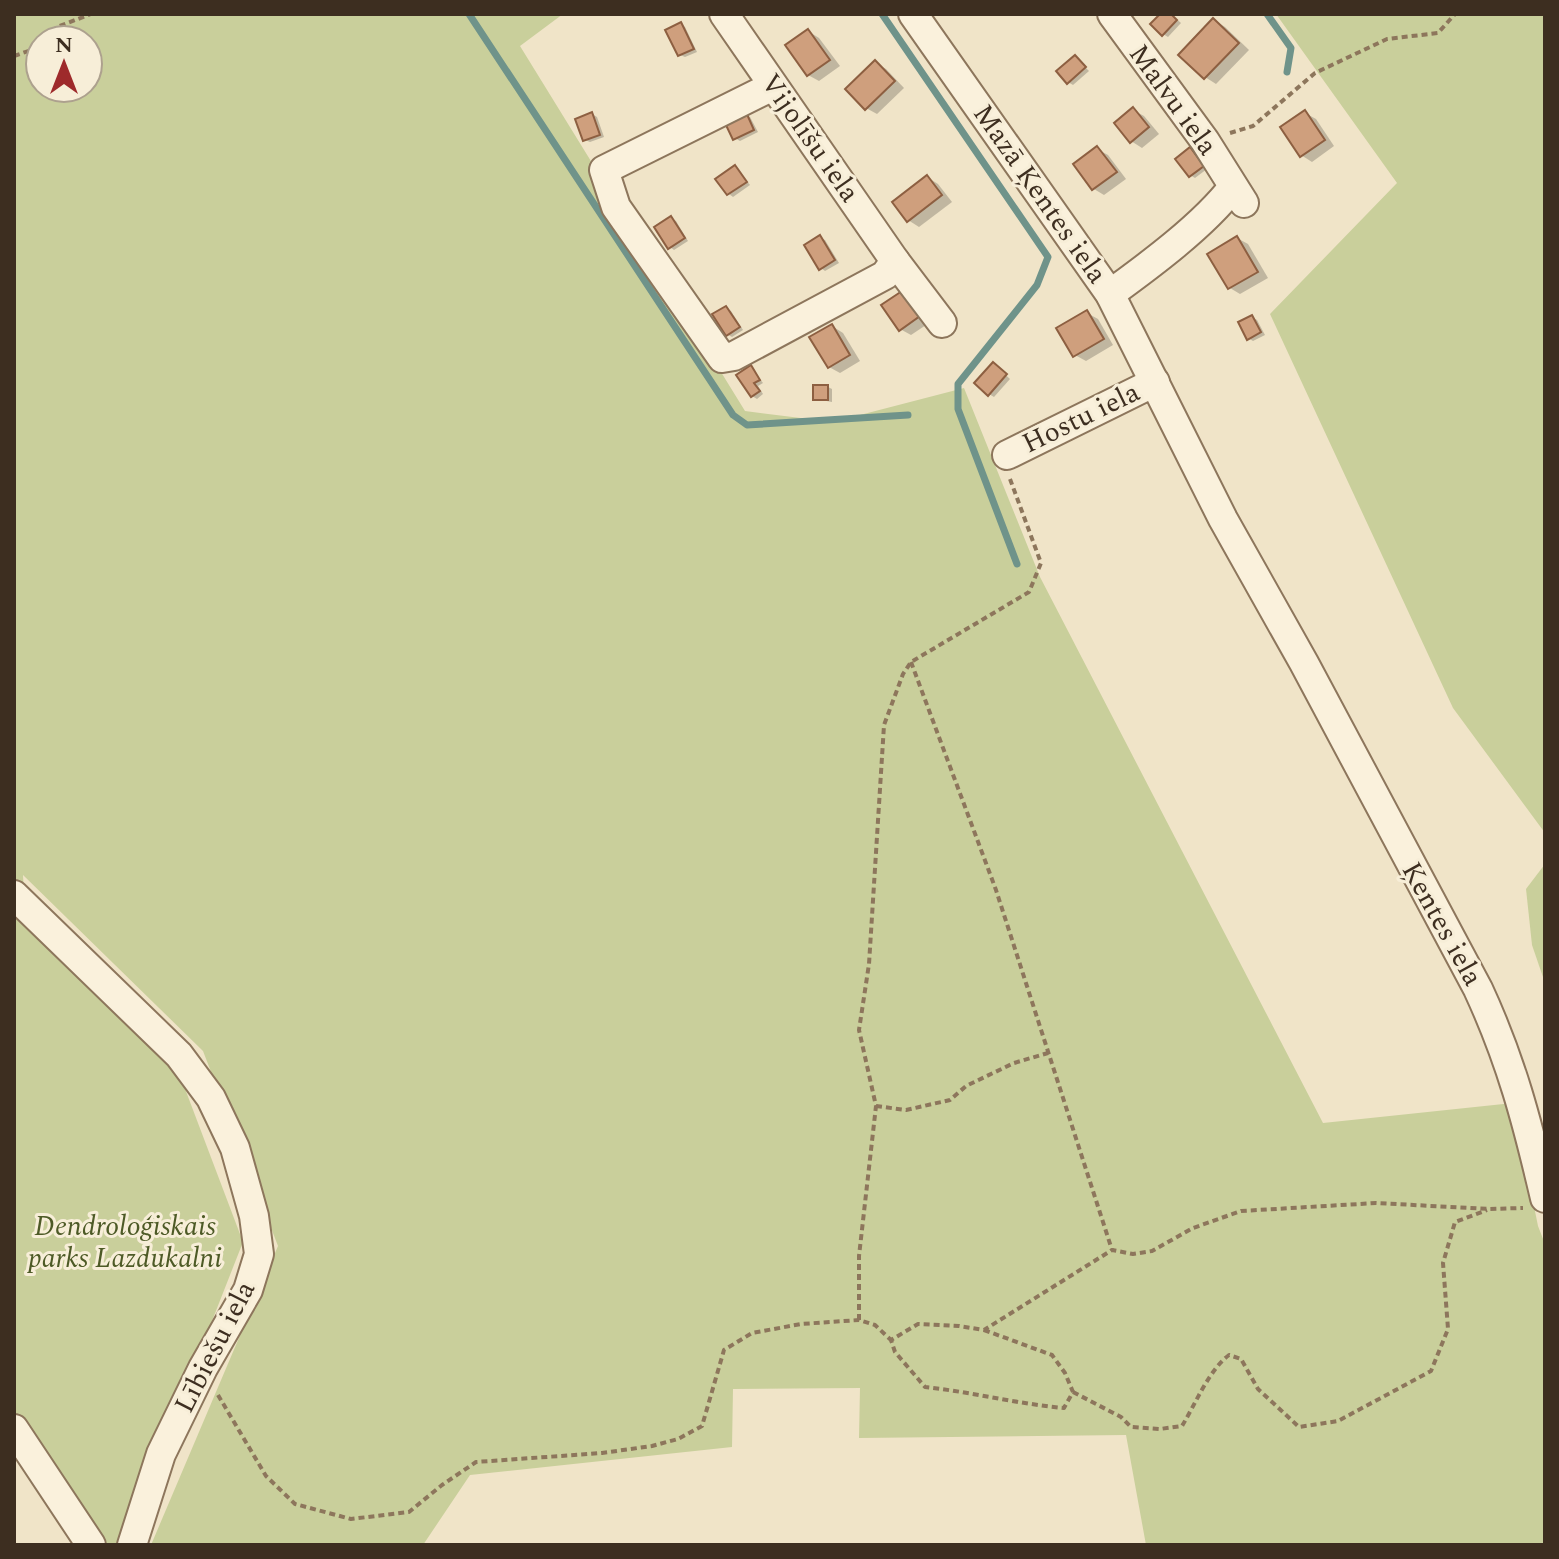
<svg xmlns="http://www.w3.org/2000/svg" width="1559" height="1559" viewBox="0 0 1559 1559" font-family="Spectral,serif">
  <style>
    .green { fill: #c9cf9b; fill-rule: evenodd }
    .shadow { fill: #0003 }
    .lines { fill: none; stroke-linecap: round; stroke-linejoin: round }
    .stream { stroke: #6f938a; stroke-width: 7 }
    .building { fill: #cf9f7d; stroke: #8d5f41; stroke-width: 2 }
    .minor-casing { stroke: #8d765c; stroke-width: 32 }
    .path { stroke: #8d765c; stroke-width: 4; stroke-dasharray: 6 4; stroke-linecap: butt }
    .minor { stroke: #faf1dc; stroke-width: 28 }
    .labels { text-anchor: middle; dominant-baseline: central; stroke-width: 6; stroke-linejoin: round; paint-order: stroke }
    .street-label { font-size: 28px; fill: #3d2e20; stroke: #f7eed8 }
    .park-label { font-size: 28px; font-style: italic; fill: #4d5a26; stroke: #f7eed8 }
  </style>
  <rect width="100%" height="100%" fill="#f0e4c8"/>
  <!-- green -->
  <g class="green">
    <path d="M 14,14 L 563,14 L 520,46 L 745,411 L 833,422 L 964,388 L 1040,577 L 1323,1123 L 1513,1103 L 1538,1226 L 1545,1244 L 1545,1545 L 1146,1545 L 1126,1435 L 859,1438 L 860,1388 L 733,1389 L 732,1447 L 470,1475 L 423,1545 L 151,1545 L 278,1246 L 203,1051 L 23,875 L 25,912 L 173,1057 L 243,1242 L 124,1545 L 82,1545 L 14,1443 ZM 40,40 L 88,40 L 88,88 L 40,88 Z"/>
    <path d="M 1276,14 L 1545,14 L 1545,833 L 1453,708 L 1270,314 L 1397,183 Z"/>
    <path d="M 1545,864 L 1545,983 L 1532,945 L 1526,889 Z"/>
  </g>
  <!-- shadow -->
  <g class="shadow">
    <path d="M 1163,14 L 1171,14 L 1181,23 L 1168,37 L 1163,34 Z"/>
    <path d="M 1214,20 L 1225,27 L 1249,50 L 1216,84 L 1205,77 Z"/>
    <path d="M 681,24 L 685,27 L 697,52 L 685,57 L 680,55 Z"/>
    <path d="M 808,31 L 819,38 L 840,66 L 819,81 L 808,75 Z"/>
    <path d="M 1075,57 L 1089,71 L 1073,85 L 1068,82 Z"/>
    <path d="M 875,63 L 886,69 L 904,88 L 877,114 L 866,108 Z"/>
    <path d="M 1133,110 L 1144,116 L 1159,134 L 1142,148 L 1131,141 Z"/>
    <path d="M 1305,113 L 1316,119 L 1334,146 L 1312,162 L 1301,155 Z"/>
    <path d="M 592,114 L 597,117 L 604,137 L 590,142 L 585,140 Z"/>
    <path d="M 745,115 L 750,117 L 758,132 L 740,141 L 735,138 Z"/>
    <path d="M 1097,149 L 1108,155 L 1126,179 L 1104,195 L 1094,189 L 1076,165 Z"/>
    <path d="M 1190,149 L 1207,169 L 1195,178 L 1190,175 Z"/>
    <path d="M 735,167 L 750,185 L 733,197 L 729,194 Z"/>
    <path d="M 927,177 L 938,184 L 952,202 L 919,227 L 908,220 Z"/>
    <path d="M 671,218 L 676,221 L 688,241 L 674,250 L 670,247 Z"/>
    <path d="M 820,238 L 825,240 L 839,263 L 825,271 L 821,268 Z"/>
    <path d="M 1237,238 L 1248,244 L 1268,278 L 1240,294 L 1230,288 Z"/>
    <path d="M 902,293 L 929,323 L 911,335 L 900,329 Z"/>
    <path d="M 726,308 L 731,311 L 743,330 L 732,337 L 727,334 Z"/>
    <path d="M 1087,313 L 1098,319 L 1113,345 L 1086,361 L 1075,355 Z"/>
    <path d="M 1252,317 L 1257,320 L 1265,335 L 1253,341 L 1248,338 Z"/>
    <path d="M 832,326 L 843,333 L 860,361 L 840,373 L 829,367 Z"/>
    <path d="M 997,367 L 1010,379 L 994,397 L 989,394 Z"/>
    <path d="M 751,368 L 763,383 L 758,386 L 763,394 L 757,399 L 752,396 Z"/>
    <path d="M 828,387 L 832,389 L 832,402 L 815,399 Z"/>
  </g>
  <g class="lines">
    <!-- stream -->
    <g class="stream">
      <path d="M 469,14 L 733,415 L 747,425 L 908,415"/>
      <path d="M 882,14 L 1048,257 L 1037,285 L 958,384 L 958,409 L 1017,564"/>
      <path d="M 1267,14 L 1291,48 L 1287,72"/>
    </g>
  </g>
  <!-- building -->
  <g class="building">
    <path d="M 1160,14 L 1171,14 L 1177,20 L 1162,36 L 1150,24 Z"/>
    <path d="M 1213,18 L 1239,43 L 1204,79 L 1178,55 Z"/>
    <path d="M 681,22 L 694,49 L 678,56 L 665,30 Z"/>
    <path d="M 808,29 L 830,60 L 807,76 L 785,45 Z"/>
    <path d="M 1075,55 L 1086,67 L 1067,84 L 1056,71 Z"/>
    <path d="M 875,60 L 895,81 L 865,110 L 845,89 Z"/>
    <path d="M 1133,107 L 1149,127 L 1130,143 L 1114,123 Z"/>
    <path d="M 1305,110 L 1325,140 L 1300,157 L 1280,127 Z"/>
    <path d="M 592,112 L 600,135 L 583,141 L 575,119 Z"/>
    <path d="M 746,112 L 754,130 L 733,140 L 725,123 Z"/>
    <path d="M 1097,146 L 1117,172 L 1092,190 L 1073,164 Z"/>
    <path d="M 1190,147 L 1204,166 L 1189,177 L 1175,159 Z"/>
    <path d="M 735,165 L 747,182 L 727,195 L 715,179 Z"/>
    <path d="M 927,175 L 942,195 L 907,222 L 892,202 Z"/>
    <path d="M 671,216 L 685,238 L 668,249 L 654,227 Z"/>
    <path d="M 820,235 L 835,260 L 819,270 L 804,245 Z"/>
    <path d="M 1237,236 L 1258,272 L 1228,289 L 1207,254 Z"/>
    <path d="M 902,291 L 920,316 L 899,331 L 881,305 Z"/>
    <path d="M 726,306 L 740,327 L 726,336 L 712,314 Z"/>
    <path d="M 1087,310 L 1104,339 L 1073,357 L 1056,328 Z"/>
    <path d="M 1252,315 L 1261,332 L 1247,340 L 1238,322 Z"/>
    <path d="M 832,324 L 850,355 L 828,368 L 809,337 Z"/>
    <path d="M 993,362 L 1007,374 L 988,396 L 974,383 Z"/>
    <path d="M 751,365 L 760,380 L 754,383 L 760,391 L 751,397 L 736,375 Z"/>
    <rect x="813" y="385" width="15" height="15"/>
  </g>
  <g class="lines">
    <!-- minor casing -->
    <g class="minor-casing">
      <g id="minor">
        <path d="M 724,14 L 895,261 L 885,275 L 734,356 L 722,358 L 616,207 L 604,170 L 773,86"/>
        <path d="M 913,14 L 1110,294 L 1223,519 L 1304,663 L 1478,989 C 1511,1060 1527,1121 1545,1198"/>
        <path d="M 1112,14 L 1205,141 L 1244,203"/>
        <path d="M 895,261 L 942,323"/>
        <path d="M 1110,294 C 1150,265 1204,225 1233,187"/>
        <path d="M 1007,455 L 1155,382"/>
        <path d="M 14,895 L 179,1055 L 211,1098 L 235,1148 L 254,1216 L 259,1254 L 248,1290 L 203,1368 L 161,1454 L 132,1545"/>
        <path d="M 14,1429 L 91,1545"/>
      </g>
    </g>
    <!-- path -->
    <g class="path">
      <path d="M 46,40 L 57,27 L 91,14"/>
      <path d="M 14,56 L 40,47"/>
      <path d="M 1230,133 L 1253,126 L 1315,73 L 1387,39 L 1438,33 L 1455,14"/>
      <path d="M 911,662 L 996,890 L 1112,1250"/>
      <path d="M 876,1106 L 906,1110 L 950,1100 L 966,1086 L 1014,1063 L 1048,1053"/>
      <path d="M 859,1320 L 859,1256 L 876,1106 L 859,1030 L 869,964 L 884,725 L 903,674 L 911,662 L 1029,592 L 1041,563 L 1010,479"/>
      <path d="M 984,1330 L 1052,1355 L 1065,1373 L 1073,1392 L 1064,1408 C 1018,1404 972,1392 925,1387 L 895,1352 L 891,1340 L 918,1324 L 959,1326 L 984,1330 L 1112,1250 L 1133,1254 L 1152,1251 L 1193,1228 L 1241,1211 L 1376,1203 L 1489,1209 L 1523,1208"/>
      <path d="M 1073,1392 L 1121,1417 L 1131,1427 L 1160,1429 L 1182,1426 C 1196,1403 1209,1370 1229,1355 L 1241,1359 L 1258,1389 L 1299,1427 L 1338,1421 L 1431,1371 L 1448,1329 L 1443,1263 L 1455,1222 L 1487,1210"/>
      <path d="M 218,1395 L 266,1476 L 295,1504 L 351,1519 L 409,1512 L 442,1485 L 476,1462 L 602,1453 L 652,1446 L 678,1439 L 702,1426 L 724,1350 L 752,1333 L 801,1324 L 859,1320 L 875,1325 L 891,1340"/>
    </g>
    <!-- minor -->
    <use href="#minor" class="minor"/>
  </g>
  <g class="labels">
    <!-- street labels -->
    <g class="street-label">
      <text transform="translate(1173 100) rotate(54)">Malvu iela</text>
      <text transform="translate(810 138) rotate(55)">Vijolīšu iela</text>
      <text transform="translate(1040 194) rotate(55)">Mazā Ķentes iela</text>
      <text transform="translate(1081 418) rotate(-26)">Hostu iela</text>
      <text transform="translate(1442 924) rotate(61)">Ķentes iela</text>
      <text transform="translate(215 1347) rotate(-63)">Lībiešu iela</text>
    </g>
    <!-- park labels -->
    <g class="park-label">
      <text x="125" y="1226">Dendroloģiskais<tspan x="125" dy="32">parks Lazdukalni</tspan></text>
    </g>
  </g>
  <!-- border -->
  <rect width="1559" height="1559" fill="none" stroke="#3d2e20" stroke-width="32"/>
  <!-- north arrow -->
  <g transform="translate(64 64)"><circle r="38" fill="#f7eed8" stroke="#ada18e" stroke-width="2"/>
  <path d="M0-6L14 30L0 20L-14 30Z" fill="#9e2a2b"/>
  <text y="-12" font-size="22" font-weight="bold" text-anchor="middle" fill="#3d2e20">N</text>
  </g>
</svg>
